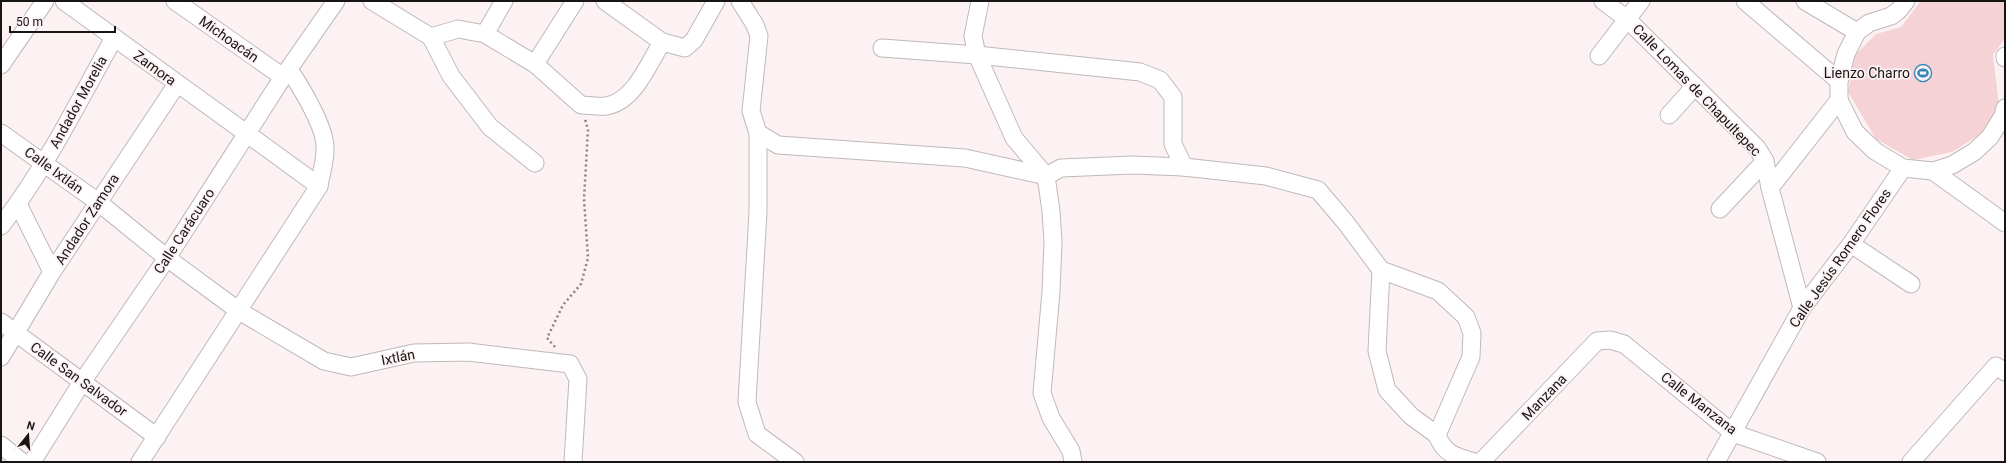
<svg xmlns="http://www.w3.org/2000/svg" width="2006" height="463" viewBox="0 0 2006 463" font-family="Roboto,sans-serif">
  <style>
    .green { fill: #f5d2d5 }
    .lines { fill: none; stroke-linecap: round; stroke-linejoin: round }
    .street-casing { stroke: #c1b8b8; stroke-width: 19 }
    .path { stroke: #878181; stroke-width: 2.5; stroke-dasharray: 2 3; stroke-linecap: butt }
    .street { stroke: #fff; stroke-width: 17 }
    .labels { text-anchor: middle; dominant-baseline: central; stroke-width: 3.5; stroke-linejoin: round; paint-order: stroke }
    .street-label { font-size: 14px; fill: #171414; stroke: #fcf2f3 }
    .poi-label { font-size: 14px; fill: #171414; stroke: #fcf2f3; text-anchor: end }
  </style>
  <rect width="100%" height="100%" fill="#fcf2f3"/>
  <!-- green -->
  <path class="green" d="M 1921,1 L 2005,1 L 2005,38 L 1993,55 L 1999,105 L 1982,133 L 1952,152 L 1913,160 L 1876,139 L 1848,92 L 1855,55 L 1876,34 L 1901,27 Z"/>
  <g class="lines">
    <!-- street casing -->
    <g class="street-casing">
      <g id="street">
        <path d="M 64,1 L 319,186"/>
        <path d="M 175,1 L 283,77"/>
        <path d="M 372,1 L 431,37 L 458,29 L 485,34 L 535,64 L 581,105 C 589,105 598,107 606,106 C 634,102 649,63 662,42 L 685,48 L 694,40 L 716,1"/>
        <path d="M 605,1 L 662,42"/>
        <path d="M 740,1 L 755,25 L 759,36 L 751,111 L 758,133 L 778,145 L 965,158 L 1046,176 L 1061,168 L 1132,165 L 1184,167 L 1266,176 L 1318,190 L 1346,223 L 1381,270 L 1438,291 L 1466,317 L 1472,333 L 1471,357 L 1437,435 C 1444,454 1456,457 1475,462"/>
        <path d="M 980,1 L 973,36 L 977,55 L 1014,138 L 1046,176 L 1051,211 L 1053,242 L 1051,292 L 1042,393 L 1051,418 L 1071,451 L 1073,462"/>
        <path d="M 1603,1 L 1627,19 L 1757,148 L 1765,161 L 1770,188 L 1802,308"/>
        <path d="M 1745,1 L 1839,81"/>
        <path d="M 1805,1 L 1857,32"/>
        <path d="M 485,34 L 504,1"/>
        <path d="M 431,37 L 451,76 L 490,127 L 535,163"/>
        <path d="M 882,48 L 977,55 L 1140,72 L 1160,80 L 1173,97 L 1173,144 L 1184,167"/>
        <path d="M 1599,56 L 1641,1"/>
        <path d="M 2005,56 L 2005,58"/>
        <path d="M 535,64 L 575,1"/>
        <path d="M 1,65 L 45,1"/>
        <path d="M 1839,100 L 1855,132 L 1875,151 L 1903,168 L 1933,171 L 1952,165 L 1974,152 L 1990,137 L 2003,116 L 2005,108"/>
        <path d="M 1669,115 L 1695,86"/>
        <path d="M 1,133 L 98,202 L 167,258 L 239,311 L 324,361 L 351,367 L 414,353 L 468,352 L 570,364 L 578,379 L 573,462"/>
        <path d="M 758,133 L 758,212 L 747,402 L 757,434 L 795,462"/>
        <path d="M 1933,171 L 2005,223"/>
        <path d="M 1770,188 L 1839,100 L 1839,81 L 1846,54 L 1857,32 L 1869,23 L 1891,16 L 1898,11 L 1906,1"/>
        <path d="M 18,204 L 52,272"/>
        <path d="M 1720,209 L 1765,161"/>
        <path d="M 1,226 C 46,168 78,102 114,38"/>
        <path d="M 1851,244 L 1911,284"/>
        <path d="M 1381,270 L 1377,351 L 1387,390 L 1411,416 L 1437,435"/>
        <path d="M 1,322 L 157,437"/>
        <path d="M 1,357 L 52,272 L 177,84"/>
        <path d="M 1,445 L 22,462"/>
        <path d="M 32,462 L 82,382 L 167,258 L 283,77 L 336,1"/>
        <path d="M 140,462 L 319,186 C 321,174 325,162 325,150 C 327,129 300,86 289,69"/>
        <path d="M 1481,462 L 1597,341 L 1610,340 L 1624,344 L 1733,433 L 1817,462"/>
        <path d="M 1716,462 L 1802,308 L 1851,244 L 1903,168"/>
        <path d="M 1911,462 L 1996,366 L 2005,372"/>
      </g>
    </g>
    <!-- path -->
    <path class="path" d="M 555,347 L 547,338 L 563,305 L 581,284 L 588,258 L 584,199 L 588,130 L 585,119"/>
    <!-- street -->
    <use href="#street" class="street"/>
  </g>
  <!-- icons -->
  <defs>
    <g id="stadium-ring" transform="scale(0.9)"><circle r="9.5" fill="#fcf2f3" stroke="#3585b7" stroke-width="1.5"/><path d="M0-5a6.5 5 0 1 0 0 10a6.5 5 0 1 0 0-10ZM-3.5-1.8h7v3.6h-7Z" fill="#3585b7"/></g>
  </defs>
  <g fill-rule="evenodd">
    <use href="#stadium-ring" x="1923" y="73"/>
  </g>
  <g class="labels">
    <!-- street labels -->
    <g class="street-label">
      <text transform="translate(229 39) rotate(35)">Michoacán</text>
      <text transform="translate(155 68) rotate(36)">Zamora</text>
      <text transform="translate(1697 90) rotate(46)">Calle Lomas de Chapultepec</text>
      <text transform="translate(78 102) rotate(-61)">Andador Morelia</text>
      <text transform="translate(54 170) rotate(36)">Calle Ixtlán</text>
      <text transform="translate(87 219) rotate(-57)">Andador Zamora</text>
      <text transform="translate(184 231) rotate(-57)">Calle Carácuaro</text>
      <text transform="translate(1840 258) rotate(-55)">Calle Jesús Romero Flores</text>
      <text transform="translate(398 357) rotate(-11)">Ixtlán</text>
      <text transform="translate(79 379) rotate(36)">Calle San Salvador</text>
      <text transform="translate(1544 397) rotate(-46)">Manzana</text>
      <text transform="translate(1699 403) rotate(38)">Calle Manzana</text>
    </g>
    <!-- poi labels -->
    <g class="poi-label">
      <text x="1910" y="73">Lienzo Charro</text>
    </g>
  </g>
  <!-- border -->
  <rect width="2006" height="463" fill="none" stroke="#171414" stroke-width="4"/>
  <!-- north arrow -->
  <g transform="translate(28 435) rotate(17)" stroke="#fcf2f3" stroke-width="3" paint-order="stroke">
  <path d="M0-3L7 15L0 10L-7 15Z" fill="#171414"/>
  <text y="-6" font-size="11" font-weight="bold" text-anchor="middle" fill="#171414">N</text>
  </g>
  <!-- scale -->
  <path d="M10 26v6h105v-6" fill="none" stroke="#171414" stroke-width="2"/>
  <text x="16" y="26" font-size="12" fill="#171414" stroke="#fcf2f3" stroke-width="3" paint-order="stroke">50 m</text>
</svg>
